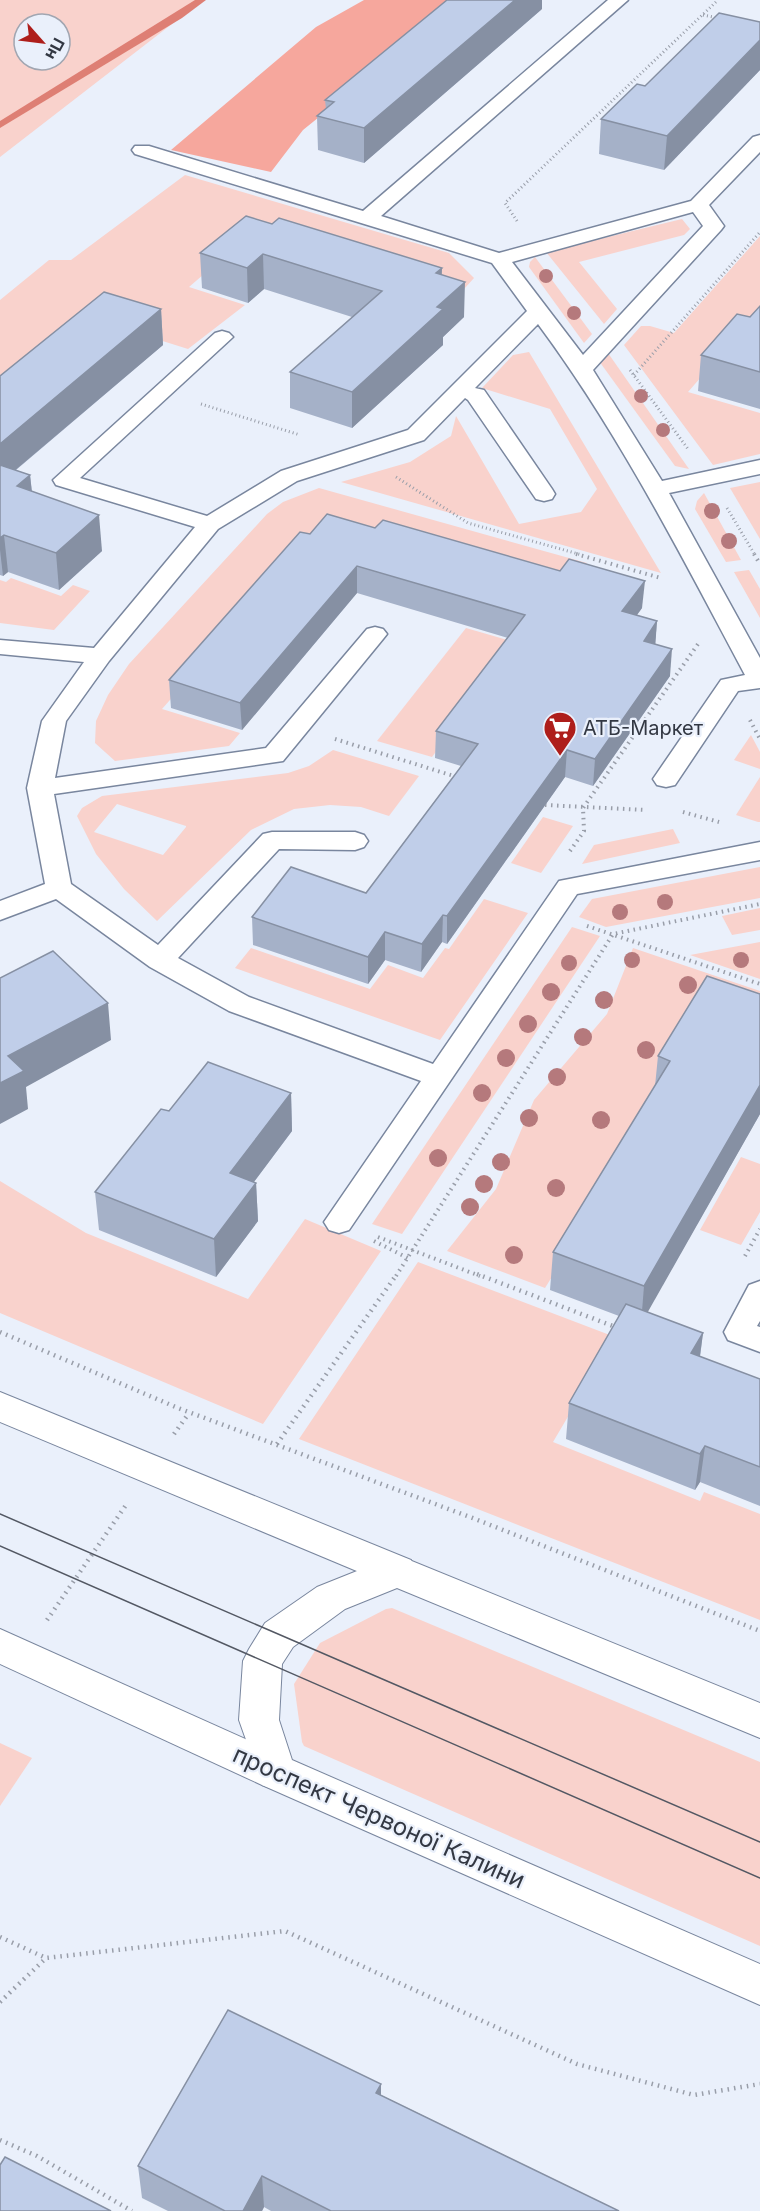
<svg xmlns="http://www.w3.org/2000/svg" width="760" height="2211" viewBox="0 0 760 2211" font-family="Inter,sans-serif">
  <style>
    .green { fill: #f9d2cc; fill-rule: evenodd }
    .forest { fill: #f6a79d }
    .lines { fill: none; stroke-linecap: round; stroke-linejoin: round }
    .stream { fill: #de7f74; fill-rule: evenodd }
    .lane-casing { stroke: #79869e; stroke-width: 3 }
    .street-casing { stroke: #79869e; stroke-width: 2 }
    .secondary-casing { stroke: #79869e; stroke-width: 2 }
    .path-far2 { stroke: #999ea9; stroke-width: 3; stroke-dasharray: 1 3; stroke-linecap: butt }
    .path-far1 { stroke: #999ea9; stroke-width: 4; stroke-dasharray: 1.5 4.5; stroke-linecap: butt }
    .path { stroke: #999ea9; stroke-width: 4.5; stroke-dasharray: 1.5 5; stroke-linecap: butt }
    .lane { fill: #fff; fill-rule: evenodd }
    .street { fill: #fff; fill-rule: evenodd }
    .secondary { fill: #fff; fill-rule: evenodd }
    .tram { stroke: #535863; stroke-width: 1.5 }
    .tree { fill: #b5797c }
    .wall { fill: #a5b1c8 }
    .shaded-wall { fill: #8690a3 }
    .building { fill: #c0cee9; stroke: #8690a3; stroke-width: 1.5 }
    .labels { text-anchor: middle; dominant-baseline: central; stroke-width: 4.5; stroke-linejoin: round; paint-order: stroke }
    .poi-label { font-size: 20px; fill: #333843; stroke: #eaf0fb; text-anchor: start }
    .near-street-label { font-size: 24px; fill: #333843; stroke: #eaf0fb }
  </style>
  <rect width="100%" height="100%" fill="#eaf0fb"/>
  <!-- green -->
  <g class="green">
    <path d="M 0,0 L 203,0 L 0,157 ZM 24,24 L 60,24 L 60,60 L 24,60 Z"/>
    <path d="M 185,175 L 449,253 L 474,278 L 455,299 L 211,268 L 189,287 L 245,305 L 188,349 L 102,322 L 0,407 L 0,300 L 49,260 L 71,260 Z"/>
    <path d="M 682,219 L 690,229 L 684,235 L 579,262 L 617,309 L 604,324 L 546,252 Z"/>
    <path d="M 760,236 L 760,324 L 728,346 L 688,392 L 760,413 L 760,454 L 713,465 L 624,345 L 641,326 L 650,326 L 674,333 Z"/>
    <path d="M 535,257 L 592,334 L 584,343 L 529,267 L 530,262 Z"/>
    <path d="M 529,352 L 661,573 L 341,482 L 410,462 L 451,436 L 456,416 L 519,524 L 581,512 L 597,489 L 550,409 L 482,388 L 513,355 Z"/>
    <path d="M 608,353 L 689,469 L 675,466 L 599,361 Z"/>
    <path d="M 760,482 L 760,539 L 730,488 Z"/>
    <path d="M 319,488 L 587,563 L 574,581 L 274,582 L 162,709 L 240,733 L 229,746 L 115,761 L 95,743 L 96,721 L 108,695 L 129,664 L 267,514 L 283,502 Z"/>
    <path d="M 704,493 L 741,560 L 726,562 L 695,509 L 697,501 Z"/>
    <path d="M 749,570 L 760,589 L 760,618 L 734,572 Z"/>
    <path d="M 11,578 L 61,596 L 73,585 L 90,591 L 54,630 L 0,623 L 0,580 L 6,582 Z"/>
    <path d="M 466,628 L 518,643 L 432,757 L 377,741 Z"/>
    <path d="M 751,735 L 760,752 L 760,769 L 734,760 Z"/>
    <path d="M 333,750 L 419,776 L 389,816 L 361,807 L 330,805 L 294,809 L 251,830 L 157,921 L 124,889 L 96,854 L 77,816 L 82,808 L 102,796 L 288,773 L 309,766 ZM 117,804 L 186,826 L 186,827 L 163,855 L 94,832 Z"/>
    <path d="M 760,777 L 760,822 L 758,822 L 736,815 Z"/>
    <path d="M 543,817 L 573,826 L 541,873 L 511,863 Z"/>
    <path d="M 673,829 L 680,843 L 582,864 L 594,845 Z"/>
    <path d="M 760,867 L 760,898 L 606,927 L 579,917 L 592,899 Z"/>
    <path d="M 484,899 L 528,913 L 440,1040 L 235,968 L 251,948 L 370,989 L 388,965 L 423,978 L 445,948 L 449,949 Z"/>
    <path d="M 760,908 L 760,930 L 732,935 L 722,916 Z"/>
    <path d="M 572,927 L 600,936 L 402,1234 L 372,1224 Z"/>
    <path d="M 760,942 L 760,979 L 690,955 Z"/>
    <path d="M 633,948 L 760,991 L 760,1030 L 701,1011 L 649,1094 L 662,1099 L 545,1288 L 447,1251 L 496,1189 L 534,1100 L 607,1014 Z"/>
    <path d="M 741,1157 L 760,1164 L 760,1212 L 741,1245 L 700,1230 Z"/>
    <path d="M 0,1181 L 86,1233 L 248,1299 L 305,1219 L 381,1251 L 263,1424 L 0,1313 Z"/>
    <path d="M 418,1262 L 615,1337 L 553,1442 L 700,1501 L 704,1492 L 760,1514 L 760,1620 L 299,1439 Z"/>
    <path d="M 392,1608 L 760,1762 L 760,1946 L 304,1746 L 302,1742 L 294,1684 L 320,1643 L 386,1609 Z"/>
    <path d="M 0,1743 L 32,1758 L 0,1806 Z"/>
  </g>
  <!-- forest -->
  <path class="forest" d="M 364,0 L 464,0 L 303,130 L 271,172 L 171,150 L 316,27 Z"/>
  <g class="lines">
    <!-- stream -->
    <path class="stream" d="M 195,0 L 206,0 L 182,18 L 0,128 L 0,121 Z"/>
    <!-- lane casing -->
    <g class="lane-casing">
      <g id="lane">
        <path d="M 608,0 L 628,0 L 381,216 L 499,253 L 691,201 L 753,137 L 760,135 L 760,152 L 709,205 L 724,226 L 721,230 L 593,370 L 662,481 L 760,460 L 760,474 L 669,493 L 760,658 L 760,688 L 738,691 L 675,785 L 666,787 L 657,785 L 653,779 L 721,680 L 745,675 C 681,555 619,433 538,324 L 475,388 L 484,390 L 552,489 L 555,494 L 552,499 L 544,501 L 536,499 L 468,400 L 465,398 L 424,440 L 297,481 L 218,529 L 109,661 L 66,721 L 55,778 L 266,748 L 367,629 L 375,627 L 383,629 L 387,634 L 383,639 L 283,761 L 54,794 L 71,884 L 158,945 L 263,834 L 272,832 L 355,832 L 364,835 L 368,841 L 364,847 L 355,850 L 279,849 L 178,958 L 249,997 L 433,1064 L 559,881 L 760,842 L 760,860 L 577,894 L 349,1230 L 339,1233 L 329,1230 L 324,1222 L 421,1081 L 229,1011 L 150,967 L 56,899 L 0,920 L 0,901 L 45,884 L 27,788 L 42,721 L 84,662 L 0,654 L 0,640 L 94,648 L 195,527 L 56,485 L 53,480 L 215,333 L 222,331 L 229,333 L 233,337 L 80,478 L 207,516 L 281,471 L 408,430 L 527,311 L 492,263 L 135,154 L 132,150 L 135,146 L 149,146 L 363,211 ZM 693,212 L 703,226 L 583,355 L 512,262 Z"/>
        <path d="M 760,1281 L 760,1321 L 757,1326 L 760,1327 L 760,1352 L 728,1340 L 724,1332 L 749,1285 Z"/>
      </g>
    </g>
    <!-- street casing -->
    <g class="street-casing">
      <g id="street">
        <path d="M 0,1392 L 411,1560 L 416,1571 L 411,1582 L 397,1587 L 383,1582 L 0,1422 Z"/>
        <path d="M 0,1629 L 290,1759 L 296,1772 L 290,1785 L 276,1790 L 262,1785 L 0,1664 Z"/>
      </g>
    </g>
    <!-- secondary casing -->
    <g class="secondary-casing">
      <path id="secondary" d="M 397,1555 L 760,1703 L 760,1738 L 397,1588 L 345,1609 L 293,1647 L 282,1664 L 279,1720 L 292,1760 L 760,1964 L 760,2005 L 262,1785 L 239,1720 L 243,1661 L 249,1649 L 265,1623 L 317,1587 Z"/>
    </g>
    <!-- path-far2 -->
    <g class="path-far2">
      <path d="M 703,15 L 718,18"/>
      <path d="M 517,221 L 505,203 L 718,0"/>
      <path d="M 630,370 L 688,449"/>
      <path d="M 634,375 L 760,232"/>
      <path d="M 201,404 L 300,435"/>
      <path d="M 396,477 L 468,523 L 582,555"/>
      <path d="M 727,508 L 755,555"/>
    </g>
    <!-- path-far1 -->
    <g class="path-far1">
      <path d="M 576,554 L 661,578"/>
      <path d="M 754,554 L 760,564"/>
      <path d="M 750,720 L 760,739"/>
      <path d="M 335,739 L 457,777"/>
      <path d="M 545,805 L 646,810"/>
      <path d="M 683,812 L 719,822"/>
      <path d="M 570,851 L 584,831 L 583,808 L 698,644"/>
      <path d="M 587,926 L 760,984"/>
      <path d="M 378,1237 L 480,1276"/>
      <path d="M 374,1241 L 408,1258"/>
      <path d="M 745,1256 L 760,1229"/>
      <path d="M 396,1276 L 613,934 L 760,904"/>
    </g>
    <!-- path -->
    <g class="path">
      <path d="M 477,1274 L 618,1328"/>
      <path d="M 0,1332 L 178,1408 L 470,1517 L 760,1631"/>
      <path d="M 174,1434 L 189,1413"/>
      <path d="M 277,1444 L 397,1274"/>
      <path d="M 47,1620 L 126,1505"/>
      <path d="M 0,1937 L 46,1958 L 285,1931 L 577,2064 L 694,2095 L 760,2084"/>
      <path d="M 0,2002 L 46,1958"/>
      <path d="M 0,2140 L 37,2156 L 132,2211"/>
    </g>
    <!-- lane -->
    <use href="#lane" class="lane"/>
    <!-- street -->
    <use href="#street" class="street"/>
    <!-- secondary -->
    <use href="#secondary" class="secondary"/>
    <!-- tram -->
    <g class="tram">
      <path d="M 0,1514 L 760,1842"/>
      <path d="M 0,1546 L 760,1878"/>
    </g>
  </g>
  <!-- trees -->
  <g class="tree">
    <circle cx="546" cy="276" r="7"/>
    <circle cx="574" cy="313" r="7"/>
    <circle cx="641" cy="396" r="7"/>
    <circle cx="663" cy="430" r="7"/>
    <circle cx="712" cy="511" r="8"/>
    <circle cx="729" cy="541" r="8"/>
    <circle cx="665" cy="902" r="8"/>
    <circle cx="620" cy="912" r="8"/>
    <circle cx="632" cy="960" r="8"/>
    <circle cx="741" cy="960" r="8"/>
    <circle cx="569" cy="963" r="8"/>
    <circle cx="688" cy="985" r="9"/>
    <circle cx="551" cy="992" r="9"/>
    <circle cx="604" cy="1000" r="9"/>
    <circle cx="528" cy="1024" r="9"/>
    <circle cx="583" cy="1037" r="9"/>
    <circle cx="646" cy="1050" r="9"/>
    <circle cx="506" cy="1058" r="9"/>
    <circle cx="557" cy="1077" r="9"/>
    <circle cx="482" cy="1093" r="9"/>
    <circle cx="529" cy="1118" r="9"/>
    <circle cx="601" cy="1120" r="9"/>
    <circle cx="438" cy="1158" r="9"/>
    <circle cx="501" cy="1162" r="9"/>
    <circle cx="484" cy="1184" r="9"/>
    <circle cx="556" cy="1188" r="9"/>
    <circle cx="470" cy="1207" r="9"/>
    <circle cx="514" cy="1255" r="9"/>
  </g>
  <!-- wall -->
  <g class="wall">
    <path d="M 542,9 L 364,163 L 318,150 L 317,116 L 326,109 L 325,100 Z"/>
    <path d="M 760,22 L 760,70 L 664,170 L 599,154 L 601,119 L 645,86 Z"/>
    <path d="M 246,216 L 442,275 L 464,317 L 443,337 L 443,345 L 352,428 L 290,408 L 290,372 L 352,317 L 264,289 L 248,303 L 202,288 L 200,253 Z"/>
    <path d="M 760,306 L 760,409 L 698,391 L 701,355 L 750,317 Z"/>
    <path d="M 161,309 L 163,345 L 16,470 L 30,475 L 32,492 L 102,551 L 59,590 L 8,572 L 3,576 L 0,575 L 0,376 Z"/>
    <path d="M 310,534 L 642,608 L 637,615 L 657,621 L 655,644 L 670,676 L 593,786 L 565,777 L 447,944 L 442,942 L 421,972 L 385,960 L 368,984 L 253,945 L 252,917 L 366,893 L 461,766 L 435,758 L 436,731 L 508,638 L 357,593 L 242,730 L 171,708 L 169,680 Z"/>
    <path d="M 760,994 L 760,1114 L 647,1312 L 703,1333 L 700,1357 L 760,1379 L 760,1506 L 700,1482 L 695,1490 L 566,1439 L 569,1403 L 619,1316 L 550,1290 L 553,1252 L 655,1086 L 658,1056 Z"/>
    <path d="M 291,1093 L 292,1131 L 254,1182 L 256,1183 L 258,1221 L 216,1277 L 99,1230 L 95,1192 L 169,1111 Z"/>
    <path d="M 381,2084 L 381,2095 L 619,2211 L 271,2211 L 264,2207 L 262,2211 L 168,2211 L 142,2198 L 138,2166 Z"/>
  </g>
  <!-- shaded-wall -->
  <g class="shaded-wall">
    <path d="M 515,0 L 542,0 L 542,9 L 364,163 L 364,128 Z"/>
    <path d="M 760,40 L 760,70 L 664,170 L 667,136 Z"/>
    <path d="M 263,254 L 264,289 L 248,303 L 247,268 Z"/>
    <path d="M 442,268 L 441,303 L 465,282 L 464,317 L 443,337 L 443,345 L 352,428 L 352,392 L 436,273 Z"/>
    <path d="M 161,309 L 163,345 L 0,483 L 0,444 Z"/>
    <path d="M 30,475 L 34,512 L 17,486 Z"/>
    <path d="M 99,515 L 102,551 L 59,590 L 56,553 Z"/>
    <path d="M 4,535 L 8,572 L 3,576 L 0,550 L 0,538 Z"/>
    <path d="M 357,566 L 357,593 L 242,730 L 240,703 Z"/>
    <path d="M 645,581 L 642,608 L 620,638 L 622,611 Z"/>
    <path d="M 657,621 L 655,649 L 644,641 Z"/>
    <path d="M 672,649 L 670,676 L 593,786 L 595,759 Z"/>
    <path d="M 567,750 L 565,777 L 447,944 L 447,916 Z"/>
    <path d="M 443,915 L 442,942 L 421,972 L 422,944 Z"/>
    <path d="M 385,932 L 385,960 L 368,984 L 368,957 Z"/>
    <path d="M 108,1003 L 111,1040 L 26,1087 L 28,1109 L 0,1124 L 0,1083 L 8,1056 Z"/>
    <path d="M 760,1085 L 760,1114 L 641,1324 L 644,1286 Z"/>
    <path d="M 291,1093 L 292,1131 L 232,1211 L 230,1173 Z"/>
    <path d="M 256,1183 L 258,1221 L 216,1277 L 214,1239 Z"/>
    <path d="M 703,1333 L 698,1370 L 691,1353 Z"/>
    <path d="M 705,1446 L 700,1482 L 695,1490 L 700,1454 Z"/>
    <path d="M 381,2084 L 381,2116 L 376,2093 Z"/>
    <path d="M 262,2176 L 264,2207 L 262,2211 L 243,2211 Z"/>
  </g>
  <!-- building -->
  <g class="building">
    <path d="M 447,0 L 515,0 L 364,128 L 317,116 L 334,102 L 325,100 Z"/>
    <path d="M 719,13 L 760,22 L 760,40 L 667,136 L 601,119 L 637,84 L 645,86 Z"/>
    <path d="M 246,216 L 272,224 L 279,218 L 442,268 L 436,273 L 465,282 L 437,307 L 443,309 L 352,392 L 290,372 L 382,291 L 263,254 L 247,268 L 200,253 Z"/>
    <path d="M 104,292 L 161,309 L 0,444 L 0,376 Z"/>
    <path d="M 760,306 L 760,372 L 701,355 L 737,314 L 750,317 Z"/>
    <path d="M 0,465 L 30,475 L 17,486 L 99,515 L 56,553 L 4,535 L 0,538 Z"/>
    <path d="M 327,514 L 375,528 L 383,520 L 560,571 L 569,559 L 645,581 L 622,611 L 657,621 L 644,641 L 672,649 L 595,759 L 567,750 L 447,916 L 443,915 L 422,944 L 385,932 L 368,957 L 252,917 L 291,867 L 366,893 L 478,744 L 436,731 L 525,615 L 357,566 L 240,703 L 169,680 L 300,532 L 310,534 Z"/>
    <path d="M 53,951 L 108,1003 L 8,1056 L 24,1071 L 0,1083 L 0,978 Z"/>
    <path d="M 707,976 L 760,994 L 760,1085 L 644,1286 L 553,1252 L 670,1061 L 658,1056 Z"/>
    <path d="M 208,1062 L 291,1093 L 230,1173 L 256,1183 L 214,1239 L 95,1192 L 161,1109 L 169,1111 Z"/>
    <path d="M 626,1304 L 703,1333 L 691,1353 L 760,1379 L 760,1467 L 705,1446 L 700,1454 L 569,1403 Z"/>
    <path d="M 228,2010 L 381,2084 L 376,2093 L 619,2211 L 331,2211 L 262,2176 L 243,2211 L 225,2211 L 138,2166 Z"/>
    <path d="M 5,2157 L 111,2211 L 0,2211 L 0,2165 Z"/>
  </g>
  <!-- icons -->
  <defs>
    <g id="supermarket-pin" transform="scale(1.725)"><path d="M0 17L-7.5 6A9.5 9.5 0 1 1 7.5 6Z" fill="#ae1e1b" stroke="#eaf0fb"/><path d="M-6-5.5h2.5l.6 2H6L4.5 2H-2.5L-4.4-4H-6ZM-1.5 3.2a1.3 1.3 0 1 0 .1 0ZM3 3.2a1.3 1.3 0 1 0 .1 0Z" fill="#fff"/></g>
  </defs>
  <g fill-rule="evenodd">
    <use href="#supermarket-pin" x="560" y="728"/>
  </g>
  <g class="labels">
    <!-- poi labels -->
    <g class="poi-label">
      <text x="583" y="728">АТБ-Маркет</text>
    </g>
    <!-- near-street labels -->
    <g class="near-street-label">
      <text transform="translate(379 1817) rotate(24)">проспект Червоної Калини</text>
    </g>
  </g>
  <!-- north arrow -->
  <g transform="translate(42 42) rotate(118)"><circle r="28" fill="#eaf0fb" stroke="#a1a6b1" stroke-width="1.5"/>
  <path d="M0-4.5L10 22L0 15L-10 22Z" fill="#ae1e1b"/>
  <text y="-9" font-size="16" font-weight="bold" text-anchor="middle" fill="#333843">Пн</text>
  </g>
</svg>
